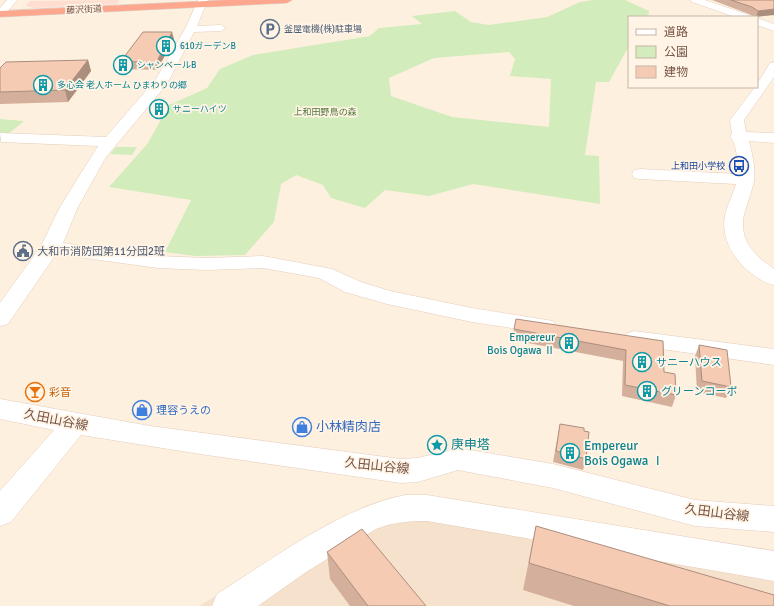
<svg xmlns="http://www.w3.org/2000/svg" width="774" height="606" viewBox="0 0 774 606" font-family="Signika,'Noto Sans JP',sans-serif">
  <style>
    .residential { fill: #f6e1cc }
    .commercial { fill: #ffddd1 }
    .green { fill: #d2ecbc; fill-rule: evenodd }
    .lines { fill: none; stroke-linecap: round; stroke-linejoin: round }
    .minor-casing { stroke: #e5cdbd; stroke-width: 1 }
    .highway-casing { stroke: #dbd3ce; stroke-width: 1 }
    .minor { fill: #fff; fill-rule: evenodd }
    .highway { fill: #fea78f; fill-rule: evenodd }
    .wall { fill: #d4af9b }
    .shaded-wall { fill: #ac8e7e }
    .building { fill: #f6cbb4; stroke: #ac8e7e }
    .labels { text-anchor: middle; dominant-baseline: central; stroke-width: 3.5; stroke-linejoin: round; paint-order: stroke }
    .far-street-label { font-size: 9px; fill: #765444; stroke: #fff4e6 }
    .far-service-label { font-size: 9px; fill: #4e5e75; stroke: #fff4e6; text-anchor: start }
    .far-culture-label { font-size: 9px; fill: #0d838f; stroke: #fff4e6; text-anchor: start }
    .far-park-label { font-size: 9px; fill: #4e7739; stroke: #fff4e6 }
    .far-transit-label { font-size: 9px; fill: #164399; stroke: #fff4e6; text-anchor: end }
    .service-label { font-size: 11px; fill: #4e5e75; stroke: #fff4e6; text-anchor: start }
    .culture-label { font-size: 11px; fill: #0d838f; stroke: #fff4e6; text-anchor: start }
    .food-label { font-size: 11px; fill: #c56008; stroke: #fff4e6; text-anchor: start }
    .shop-label { font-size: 11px; fill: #366cbe; stroke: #fff4e6; text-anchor: start }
    .near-street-label { font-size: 13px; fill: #765444; stroke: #fff4e6 }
    .near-shop-label { font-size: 13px; fill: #366cbe; stroke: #fff4e6; text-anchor: start }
    .near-culture-label { font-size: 13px; fill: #0d838f; stroke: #fff4e6; text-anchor: start }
  </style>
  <rect width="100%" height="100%" fill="#fef0de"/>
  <!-- residential -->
  <path class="residential" d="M 396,496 L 774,550 L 774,606 L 199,606 L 365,506 Z"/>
  <!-- commercial -->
  <path class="commercial" d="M 119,0 L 117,4 L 33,8 L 26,6 L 30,1 Z"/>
  <!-- green -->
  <g class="green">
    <path d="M 593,0 L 625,0 L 649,11 L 648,17 L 629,17 L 629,46 L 609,82 L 596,82 L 585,155 L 599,156 L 600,204 L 473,184 L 429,196 L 385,190 L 365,208 L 331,198 L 323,185 L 296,175 L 281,184 L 274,222 L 245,255 L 196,256 L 165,252 L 191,200 L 109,187 L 148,143 L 169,105 L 207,88 L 220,69 L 253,55 L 352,39 L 370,36 L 379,28 L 422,24 L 412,16 L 455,11 L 471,22 L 489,25 L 547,17 L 580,2 ZM 509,52 L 515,59 L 510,76 L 551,79 L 549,127 L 452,117 L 391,96 L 389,78 L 434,58 Z"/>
    <path d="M 0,119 L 24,121 L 0,141 Z"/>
    <path d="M 116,147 L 137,147 L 132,155 L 110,154 Z"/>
  </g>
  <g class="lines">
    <!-- minor casing -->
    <g class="minor-casing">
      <g id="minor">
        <path d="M 7,0 L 17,0 L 4,16 L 0,17 L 0,8 Z"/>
        <path d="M 198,0 L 208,0 L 197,26 L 221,25 L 226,28 L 221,31 L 194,32 L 167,84 L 106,157 L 78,207 L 63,243 L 158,256 L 207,258 L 263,256 L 332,269 L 361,282 L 390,291 L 472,308 L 553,321 L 556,326 L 553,331 L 545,333 L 472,322 L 387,304 L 345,292 L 319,278 L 263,268 L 207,270 L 158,268 L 56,254 L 8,324 L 0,326 L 0,303 L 41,246 L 60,207 L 98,146 L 1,142 L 0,133 L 106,137 L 156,79 L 185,29 Z"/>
        <path d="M 690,0 L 705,0 L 749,15 L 750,17 L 735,17 L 692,2 Z"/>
        <path d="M 757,18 L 774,24 L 774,31 L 757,25 Z"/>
        <path d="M 774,62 L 774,77 L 744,120 L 746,132 L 774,133 L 774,143 L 749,141 C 752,154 756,168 754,181 C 752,191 748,201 745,211 C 737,238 753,255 774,269 L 774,285 C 746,278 719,245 725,216 C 727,205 733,195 736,184 L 640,179 L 634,178 L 632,174 L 634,170 L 640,169 L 738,174 C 738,162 737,145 730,136 L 732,134 L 730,120 L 755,87 L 757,87 L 757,84 L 770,63 Z"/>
        <path d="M 634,331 L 774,349 L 774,365 L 626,344 L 622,339 L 626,334 Z"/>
        <path d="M 0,399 L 150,426 L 401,459 L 418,458 L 458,448 L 553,464 L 695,500 L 774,506 L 774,532 L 695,526 L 553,488 L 458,470 L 418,482 L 401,483 L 200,454 L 81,435 L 11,522 L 0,526 L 0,491 L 54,430 L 0,419 Z"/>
        <path d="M 406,495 L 427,495 L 774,551 L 774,581 L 427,521 C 409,521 393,522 376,529 L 306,572 L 258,606 L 212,606 L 217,594 C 273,559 341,507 406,495 Z"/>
      </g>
    </g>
    <!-- highway casing -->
    <g class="highway-casing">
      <path id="highway" d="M 227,0 L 292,0 L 287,3 L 0,17 L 0,11 Z"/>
    </g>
    <!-- minor -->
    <use href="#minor" class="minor"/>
    <!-- highway -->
    <use href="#highway" class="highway"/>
  </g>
  <!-- wall -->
  <g class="wall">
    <path d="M 712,0 L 774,0 L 757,17 L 755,17 L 749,14 Z"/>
    <path d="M 174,39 L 157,70 L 123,69 L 121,61 Z"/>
    <path d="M 88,60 L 91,71 L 68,102 L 0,104 L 0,68 Z"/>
    <path d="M 514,329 L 663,341 L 664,372 L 676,395 L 672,407 L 622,396 L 623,361 L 512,340 Z"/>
    <path d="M 699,345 L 731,387 L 726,398 L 697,392 L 695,356 Z"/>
    <path d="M 560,424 L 584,431 L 586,459 L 583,470 L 553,462 Z"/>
    <path d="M 536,526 L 774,606 L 574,606 L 523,590 Z"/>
    <path d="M 327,552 L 426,606 L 350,606 L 330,579 Z"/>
  </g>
  <!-- shaded-wall -->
  <g class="shaded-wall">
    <path d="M 774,9 L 774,15 L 756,17 L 758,11 Z"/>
    <path d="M 172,32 L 174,39 L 157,70 L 156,63 Z"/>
    <path d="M 88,60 L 91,71 L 68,102 L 65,90 Z"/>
  </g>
  <!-- building -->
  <g class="building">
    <path d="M 731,0 L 774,0 L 774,9 L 758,11 L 752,7 Z"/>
    <path d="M 143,32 L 172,32 L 156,63 L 121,61 Z"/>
    <path d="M 88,60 L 65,90 L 0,92 L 0,68 L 6,62 Z"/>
    <path d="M 516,319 L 663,341 L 664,372 L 675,374 L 676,395 L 625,385 L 626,350 L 514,329 Z"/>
    <path d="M 699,345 L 727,350 L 731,387 L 702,381 Z"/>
    <path d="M 560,424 L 584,428 L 584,431 L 589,432 L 586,459 L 556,451 Z"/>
    <path d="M 536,526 L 774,595 L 774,606 L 670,606 L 529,563 Z"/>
    <path d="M 362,529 L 426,606 L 368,606 L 327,552 Z"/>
  </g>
  <!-- icons -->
  <defs>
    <g id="parking-ring" transform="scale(1)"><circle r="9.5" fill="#fff4e6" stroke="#5c6f8a" stroke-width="1.5"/><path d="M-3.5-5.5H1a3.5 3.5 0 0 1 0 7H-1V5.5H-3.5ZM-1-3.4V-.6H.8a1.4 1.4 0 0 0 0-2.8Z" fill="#5c6f8a"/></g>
    <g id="building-ring" transform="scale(1)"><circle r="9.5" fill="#fff4e6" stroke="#0f9aa8" stroke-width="1.5"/><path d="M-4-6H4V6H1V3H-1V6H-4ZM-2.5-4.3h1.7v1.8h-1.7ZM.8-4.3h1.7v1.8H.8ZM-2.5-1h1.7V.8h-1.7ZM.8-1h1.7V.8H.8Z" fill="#0f9aa8"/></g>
    <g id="bus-ring" transform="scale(1)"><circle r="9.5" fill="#fff4e6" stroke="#1a4fb4" stroke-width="1.5"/><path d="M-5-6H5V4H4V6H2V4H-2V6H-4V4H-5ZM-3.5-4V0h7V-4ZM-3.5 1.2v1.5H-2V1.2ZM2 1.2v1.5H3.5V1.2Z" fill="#1a4fb4"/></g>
    <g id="civic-ring" transform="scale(1)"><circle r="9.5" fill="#fff4e6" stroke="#5c6f8a" stroke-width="1.5"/><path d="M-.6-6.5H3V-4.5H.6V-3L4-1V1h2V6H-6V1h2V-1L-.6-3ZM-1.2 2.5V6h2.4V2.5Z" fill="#5c6f8a"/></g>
    <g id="bar-ring" transform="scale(1)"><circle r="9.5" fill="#fff4e6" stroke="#e8710a" stroke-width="1.5"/><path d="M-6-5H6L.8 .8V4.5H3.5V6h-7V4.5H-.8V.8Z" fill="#e8710a"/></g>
    <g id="shop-ring" transform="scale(1)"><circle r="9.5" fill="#fff4e6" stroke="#3f7fe0" stroke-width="1.5"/><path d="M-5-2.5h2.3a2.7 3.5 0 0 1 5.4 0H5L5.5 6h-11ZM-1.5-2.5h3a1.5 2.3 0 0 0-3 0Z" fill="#3f7fe0"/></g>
    <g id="sight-ring" transform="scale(1)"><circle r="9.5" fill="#fff4e6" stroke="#0f9aa8" stroke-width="1.5"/><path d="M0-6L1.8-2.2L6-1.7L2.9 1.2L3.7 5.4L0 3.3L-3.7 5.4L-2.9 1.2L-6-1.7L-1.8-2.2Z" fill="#0f9aa8"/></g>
  </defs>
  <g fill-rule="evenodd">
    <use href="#parking-ring" x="270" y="29"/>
    <use href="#building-ring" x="166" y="46"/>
    <use href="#building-ring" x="123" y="65"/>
    <use href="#building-ring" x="43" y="85"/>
    <use href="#building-ring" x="159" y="109"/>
    <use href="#bus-ring" x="739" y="166"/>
    <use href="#civic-ring" x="23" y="251"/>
    <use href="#building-ring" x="569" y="343"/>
    <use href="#building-ring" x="642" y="362"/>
    <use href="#building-ring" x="647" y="391"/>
    <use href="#bar-ring" x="35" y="392"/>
    <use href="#shop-ring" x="142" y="410"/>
    <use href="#shop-ring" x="302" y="427"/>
    <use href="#sight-ring" x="437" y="445"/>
    <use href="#building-ring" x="570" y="453"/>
  </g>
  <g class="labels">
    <!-- far-street labels -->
    <g class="far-street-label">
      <text transform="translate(84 10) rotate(-3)">藤沢街道</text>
    </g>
    <!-- far-service labels -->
    <g class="far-service-label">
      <text x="284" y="29">釜屋電機(株)駐車場</text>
    </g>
    <!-- far-culture labels -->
    <g class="far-culture-label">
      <text x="180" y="46">610ガーデンB</text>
      <text x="137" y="65">シャンベールB</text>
      <text x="57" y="85">多心会 老人ホーム ひまわりの郷</text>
      <text x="173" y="109">サニーハイツ</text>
    </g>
    <!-- far-park labels -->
    <g class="far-park-label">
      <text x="325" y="112">上和田野鳥の森</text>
    </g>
    <!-- far-transit labels -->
    <g class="far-transit-label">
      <text x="725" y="166">上和田小学校</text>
    </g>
    <!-- service labels -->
    <g class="service-label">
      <text x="37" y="251">大和市消防団第11分団2班</text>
    </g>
    <!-- culture labels -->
    <g class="culture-label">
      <text x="555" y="337" text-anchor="end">Empereur<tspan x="555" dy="13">Bois Ogawa Ⅱ</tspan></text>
      <text x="656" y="362">サニーハウス</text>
      <text x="661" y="391">グリーンコーポ</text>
    </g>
    <!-- food labels -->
    <g class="food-label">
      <text x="49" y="392">彩音</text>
    </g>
    <!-- shop labels -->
    <g class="shop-label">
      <text x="156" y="410">理容うえの</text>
    </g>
    <!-- near-street labels -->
    <g class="near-street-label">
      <text transform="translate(56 420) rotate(11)">久田山谷線</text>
      <text transform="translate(377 466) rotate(6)">久田山谷線</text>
      <text transform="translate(717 513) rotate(7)">久田山谷線</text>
    </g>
    <!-- near-shop labels -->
    <g class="near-shop-label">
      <text x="316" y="427">小林精肉店</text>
    </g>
    <!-- near-culture labels -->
    <g class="near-culture-label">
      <text x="451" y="445">庚申塔</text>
      <text x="584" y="446">Empereur<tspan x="584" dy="15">Bois Ogawa Ⅰ</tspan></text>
    </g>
  </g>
  <!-- legend -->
  <rect x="628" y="16" width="130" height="72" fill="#fff4e6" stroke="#c8b4a5"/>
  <rect x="636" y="29" width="20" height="6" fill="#ffffff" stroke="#c8b4a5"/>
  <text x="664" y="36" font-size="12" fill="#765444">道路</text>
  <rect x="636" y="46" width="20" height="12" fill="#d2ecbc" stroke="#c8b4a5"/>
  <text x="664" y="56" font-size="12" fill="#765444">公園</text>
  <rect x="636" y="66" width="20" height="12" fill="#f6cbb4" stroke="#c8b4a5"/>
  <text x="664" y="76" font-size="12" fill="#765444">建物</text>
</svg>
